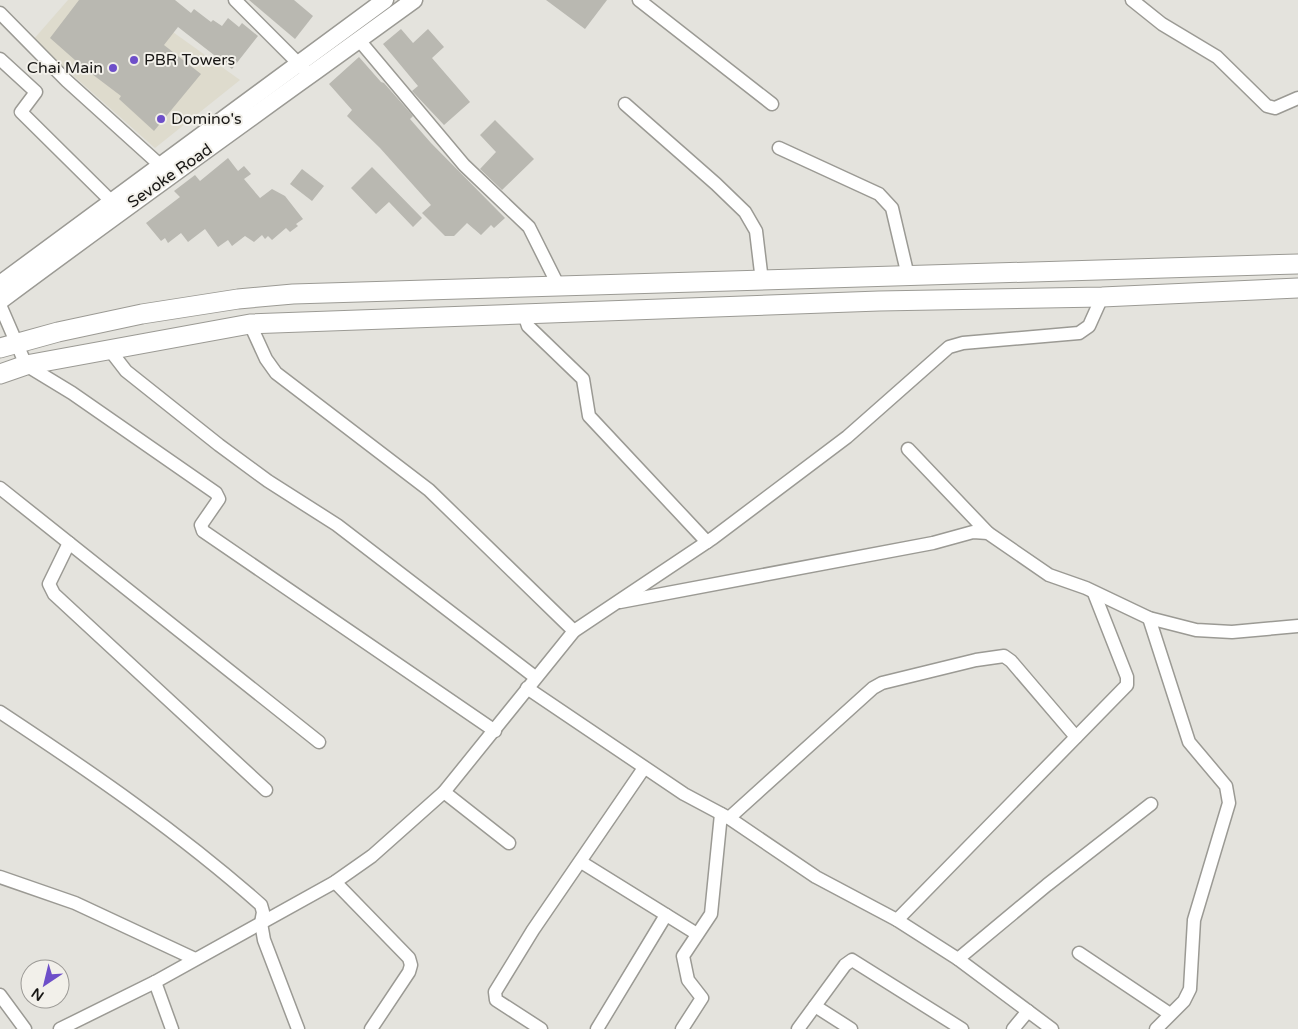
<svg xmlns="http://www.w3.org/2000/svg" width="1298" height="1029" viewBox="0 0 1298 1029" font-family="'Varela Round',sans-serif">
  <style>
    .built { fill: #dedbcd }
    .building { fill: #b9b8b1 }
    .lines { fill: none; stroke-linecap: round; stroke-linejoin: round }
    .minor-casing { stroke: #9b9a94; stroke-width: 15 }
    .major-casing { stroke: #9b9a94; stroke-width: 19 }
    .highway-casing { stroke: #9b9a94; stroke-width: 21 }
    .minor { stroke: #fff; stroke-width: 12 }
    .major { stroke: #fff; stroke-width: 16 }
    .highway { stroke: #fff; stroke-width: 19 }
    .poi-dot { fill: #6e4fc9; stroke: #f2f0ea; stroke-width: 2 }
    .labels { text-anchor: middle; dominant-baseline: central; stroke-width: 4; stroke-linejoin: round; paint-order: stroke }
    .poi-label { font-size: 16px; fill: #181715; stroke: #f2f0ea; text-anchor: start }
    .street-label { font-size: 16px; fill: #181715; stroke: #f2f0ea }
  </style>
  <rect width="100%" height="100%" fill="#e4e3dd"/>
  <!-- built -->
  <path class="built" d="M 68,0 L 128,0 L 240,80 L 155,148 L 33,40 Z"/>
  <!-- building -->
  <g class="building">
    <path d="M 79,0 L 175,0 L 191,13 L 194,9 L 211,22 L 213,20 L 222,26 L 228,18 L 239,27 L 242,23 L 258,36 L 232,69 L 178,27 L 164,45 L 201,74 L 154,131 L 119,99 L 121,96 L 84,68 L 50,38 Z"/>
    <path d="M 249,0 L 294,0 L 313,16 L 295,39 Z"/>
    <path d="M 546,0 L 607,0 L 585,29 Z"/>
    <path d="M 401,29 L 413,43 L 428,29 L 444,47 L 432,58 L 470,102 L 444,125 L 412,91 L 418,86 L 383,44 Z"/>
    <path d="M 359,57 L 381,82 L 384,83 L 413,116 L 410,119 L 431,143 L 505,218 L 494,228 L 491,225 L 481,235 L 467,223 L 454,236 L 445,236 L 422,213 L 431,205 L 380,148 L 347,116 L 352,110 L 329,84 Z"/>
    <path d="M 495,120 L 534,159 L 502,190 L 480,169 L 496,152 L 480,135 Z"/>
    <path d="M 228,158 L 238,171 L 244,166 L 251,174 L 244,179 L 260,198 L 272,189 L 285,196 L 303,219 L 296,224 L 298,226 L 290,232 L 286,228 L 272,240 L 268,236 L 265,239 L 262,235 L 254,242 L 245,236 L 232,246 L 228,240 L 218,247 L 205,229 L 188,242 L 181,233 L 168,243 L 165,238 L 161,241 L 146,223 L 180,197 L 174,191 L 195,175 L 200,181 Z"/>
    <path d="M 372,167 L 422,218 L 413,227 L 389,202 L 376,214 L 351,188 Z"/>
    <path d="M 302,169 L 324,186 L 312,201 L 290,184 Z"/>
  </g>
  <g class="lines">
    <!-- minor casing -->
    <g class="minor-casing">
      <g id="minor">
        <path d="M 235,0 L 304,69"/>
        <path d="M 639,0 L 772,104"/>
        <path d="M 1132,0 L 1162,24 L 1217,57 L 1267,106 L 1275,108 L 1298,98"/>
        <path d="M 0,13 L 67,81 L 160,165"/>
        <path d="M 359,40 L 464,165 L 529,227 L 559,287"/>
        <path d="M 0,59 L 36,92 L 21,112 L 111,201"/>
        <path d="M 625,104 L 716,184 L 745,212 L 756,231 L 762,281"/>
        <path d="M 779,148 L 879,194 L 892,208 L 908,276"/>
        <path d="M 0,305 L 26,365 L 72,393 L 216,493 L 219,499 L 201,525 L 203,531 L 495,731"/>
        <path d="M 524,314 L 528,326 L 583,379 L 589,416 L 707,542"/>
        <path d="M 250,324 L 266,359 L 276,373 L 429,490 L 574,631"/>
        <path d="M 109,349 L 126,371 L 219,445 L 268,481 L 337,525 L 535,677"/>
        <path d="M 908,449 L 988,533"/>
        <path d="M 0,488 L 319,742"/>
        <path d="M 69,543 L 49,584 L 54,594 L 266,790"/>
        <path d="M 620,602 L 933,543 L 973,532 L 988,533 L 1049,575 L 1086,588 L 1149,618 L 1196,630 L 1232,632 L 1298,626"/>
        <path d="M 1149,618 L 1189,742 L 1226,786 L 1229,803 L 1194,920 L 1190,989 L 1184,1001 L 1156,1029"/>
        <path d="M 527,688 L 684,794 L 729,818 L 816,877 L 897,920 L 958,959 L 1052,1029"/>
        <path d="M 0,712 C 91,772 180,833 261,905 L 263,912 L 261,923 L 264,940 L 298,1029"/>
        <path d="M 444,792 L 509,843"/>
        <path d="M 729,818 L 873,688 L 882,683 L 976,660 L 1004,656 L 1011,661 L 1076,737"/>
        <path d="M 581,862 L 697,934"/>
        <path d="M 0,877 L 75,903 L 195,959"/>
        <path d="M 335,882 L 409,958 L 411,965 L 409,972 L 371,1029"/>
        <path d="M 897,920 L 1127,685 L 1127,677 L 1094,593"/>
        <path d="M 1079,953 L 1170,1014"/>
        <path d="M 958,959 L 1047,885 L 1151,804"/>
        <path d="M 155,982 L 172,1029"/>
        <path d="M 0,995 L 25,1029"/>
        <path d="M 815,1006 L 851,1029"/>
        <path d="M 60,1029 L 155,982 L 335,882 L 372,856 L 444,792 L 574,631 L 713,538 L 847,437 L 949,347 L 963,343 L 1079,333 L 1089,326 L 1102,297"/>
        <path d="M 541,1029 L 496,1000 L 495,992 L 533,930 L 644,768"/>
        <path d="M 597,1029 L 666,915"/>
        <path d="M 682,1029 L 702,998 L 688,980 L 683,956 L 711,914 L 721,814"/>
        <path d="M 798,1029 L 845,965 L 852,960 L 962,1029"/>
        <path d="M 1013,1029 L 1028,1011"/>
      </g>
    </g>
    <!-- major casing -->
    <g class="major-casing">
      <g id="major">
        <path d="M 0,284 L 385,0"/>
        <path d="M 0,301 C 137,199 276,100 414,0"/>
      </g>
    </g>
    <!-- highway casing -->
    <g class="highway-casing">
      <g id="highway">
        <path d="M 0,348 L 58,332 L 142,314 L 238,299 L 293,294 L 1298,264"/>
        <path d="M 0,374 L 26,365 L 250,324 L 879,301 L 1102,297 L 1298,288"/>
      </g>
    </g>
    <!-- minor -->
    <use href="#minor" class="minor"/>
    <!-- major -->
    <use href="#major" class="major"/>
    <!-- highway -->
    <use href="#highway" class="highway"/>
  </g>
  <!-- markers -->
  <g class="poi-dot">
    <circle cx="134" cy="60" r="5"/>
    <circle cx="113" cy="68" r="5"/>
    <circle cx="161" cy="119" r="5"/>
  </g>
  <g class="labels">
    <!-- poi labels -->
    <g class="poi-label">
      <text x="144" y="60">PBR Towers</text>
      <text x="103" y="68" text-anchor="end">Chai Main</text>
      <text x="171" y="119">Domino's</text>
    </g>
    <!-- street labels -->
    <g class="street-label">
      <text transform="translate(170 176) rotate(-35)">Sevoke Road</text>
    </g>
  </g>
  <!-- north arrow -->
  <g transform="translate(45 984) rotate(215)"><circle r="24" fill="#f2f0ea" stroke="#9b9995"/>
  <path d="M0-4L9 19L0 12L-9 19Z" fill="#6e4fc9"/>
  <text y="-8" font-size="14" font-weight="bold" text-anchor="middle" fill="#181715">N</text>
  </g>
</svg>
